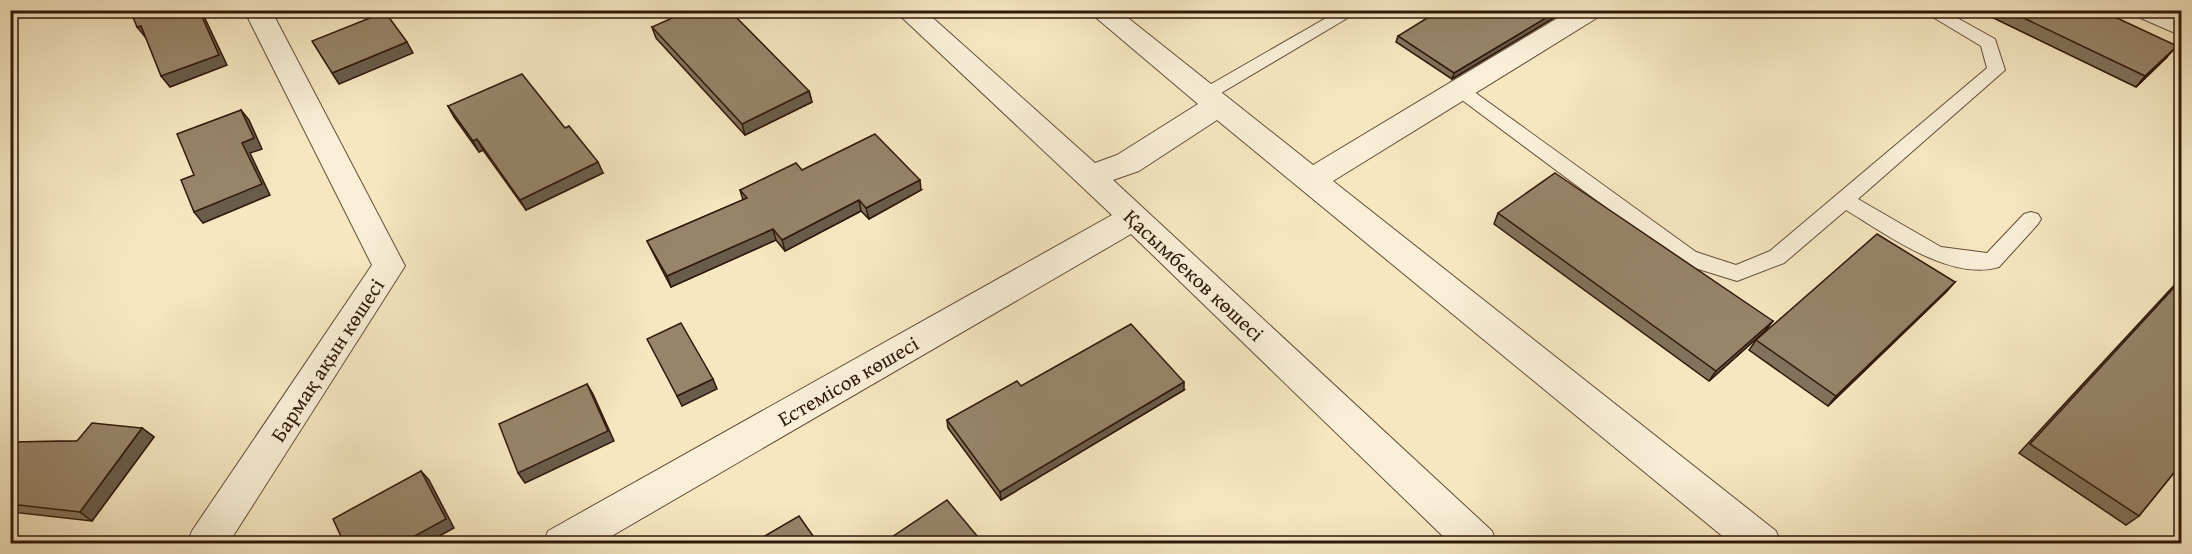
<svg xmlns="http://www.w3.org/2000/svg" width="2192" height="554" viewBox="0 0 2192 554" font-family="'Gentium Book Plus',serif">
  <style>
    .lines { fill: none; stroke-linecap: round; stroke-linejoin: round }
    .service-casing { stroke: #624c38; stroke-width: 2 }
    .minor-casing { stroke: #624c38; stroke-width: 2 }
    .service { fill: #f9efd7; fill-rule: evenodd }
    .minor { fill: #f9efd7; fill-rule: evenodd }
    .wall { fill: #82725b; stroke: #31180b; stroke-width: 1.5 }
    .shaded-wall { fill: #6a5c4a; stroke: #31180b; stroke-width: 1.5 }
    .building { fill: #97846a; stroke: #31180b; stroke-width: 1.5 }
    .labels { text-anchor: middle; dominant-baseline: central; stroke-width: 6; stroke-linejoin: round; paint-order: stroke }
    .street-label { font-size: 21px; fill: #31180b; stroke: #f9efd7 }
  </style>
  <rect width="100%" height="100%" fill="#f6e7c1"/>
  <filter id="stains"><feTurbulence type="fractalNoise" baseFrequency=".00333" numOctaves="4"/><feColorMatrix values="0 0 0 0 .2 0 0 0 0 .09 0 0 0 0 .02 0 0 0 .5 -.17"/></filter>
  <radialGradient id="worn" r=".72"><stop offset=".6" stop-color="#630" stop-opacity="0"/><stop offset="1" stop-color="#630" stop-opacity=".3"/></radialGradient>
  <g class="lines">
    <!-- service casing -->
    <g class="service-casing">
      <g id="service">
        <path d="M 1340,10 L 1361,10 L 1211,99 L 1199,99 L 1196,95 L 1199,91 Z"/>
        <path d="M 1921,10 L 1943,10 L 1995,39 L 2005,70 L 1858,199 L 1941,247 L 1987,253 L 2024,214 L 2031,212 L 2038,214 L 2041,219 L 2038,224 L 1999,267 C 1950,282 1886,234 1846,210 L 1784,263 L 1737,281 L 1682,264 L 1454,94 L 1451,90 L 1454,86 L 1466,86 L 1696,252 L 1736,265 L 1770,251 L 1987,68 L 1981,46 Z"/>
      </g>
    </g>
    <!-- minor casing -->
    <g class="minor-casing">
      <g id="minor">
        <path d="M 244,10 L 271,10 L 405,266 L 228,544 L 187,544 L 192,531 L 372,265 Z"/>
        <path d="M 894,10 L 924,10 L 1095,163 L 1117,155 L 1198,104 L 1087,10 L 1118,10 L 1313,165 L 1571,10 L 1604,10 L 1600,16 L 1333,181 L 1776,531 L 1781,544 L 1732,544 L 1217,120 L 1139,171 L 1113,180 L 1492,531 L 1497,544 L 1451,544 L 1131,234 L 598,544 L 543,544 L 548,531 L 1112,215 Z"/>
        <path d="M 2132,10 L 2168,10 L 2182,17 L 2182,36 L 2136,16 Z"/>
      </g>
    </g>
    <!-- service -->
    <use href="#service" class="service"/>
    <!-- minor -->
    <use href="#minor" class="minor"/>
  </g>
  <!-- wall -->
  <g class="wall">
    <path d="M 1567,10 L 1452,79 L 1396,42 L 1398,36 Z"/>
    <path d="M 1977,10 L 2100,10 L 2167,57 L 2136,87 Z"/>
    <path d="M 652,27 L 809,91 L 812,102 L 745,135 L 656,38 Z"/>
    <path d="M 448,106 L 603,173 L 526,210 L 483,150 L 479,152 L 454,117 Z"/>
    <path d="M 740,190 L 921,190 L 869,219 L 861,211 L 785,251 L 776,240 L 671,287 L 652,251 L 647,241 L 743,200 Z"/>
    <path d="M 1498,213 L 1773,321 L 1765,331 L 1709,381 L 1494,224 Z"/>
    <path d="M 2181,278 L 2181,464 L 2139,516 L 2126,525 L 2019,453 Z"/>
    <path d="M 1955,282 L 1946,292 L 1828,406 L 1749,350 L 1756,340 Z"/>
    <path d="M 1021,386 L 1184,390 L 1001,500 L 948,428 L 947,420 Z"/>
    <path d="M 142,428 L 154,437 L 92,521 L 12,512 L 10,515 L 10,442 L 77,441 Z"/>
  </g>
  <!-- shaded-wall -->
  <g class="shaded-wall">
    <path d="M 199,10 L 201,10 L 227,65 L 170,87 L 161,76 Z"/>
    <path d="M 1559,10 L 1567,10 L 1452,79 L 1454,73 Z"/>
    <path d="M 141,26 L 146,38 L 137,27 Z"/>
    <path d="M 407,42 L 413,53 L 339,84 L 332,73 Z"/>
    <path d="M 2177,46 L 2167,57 L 2136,87 L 2145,76 Z"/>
    <path d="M 809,91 L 812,102 L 745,135 L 742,124 Z"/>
    <path d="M 241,110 L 249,120 L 262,149 L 250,153 L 270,195 L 203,223 L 194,212 Z"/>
    <path d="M 477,139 L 483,150 L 479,152 L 473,141 Z"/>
    <path d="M 598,162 L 603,173 L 526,210 L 520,200 Z"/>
    <path d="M 920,180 L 921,190 L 869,219 L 866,208 Z"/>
    <path d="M 859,200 L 861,211 L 785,251 L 782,240 Z"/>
    <path d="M 773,229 L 776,240 L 671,287 L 667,276 Z"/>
    <path d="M 1955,282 L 1946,292 L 1828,406 L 1836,396 Z"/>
    <path d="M 1773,321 L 1765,331 L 1709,381 L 1716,371 Z"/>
    <path d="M 713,379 L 717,389 L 682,406 L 677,396 Z"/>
    <path d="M 1184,382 L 1184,390 L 1001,500 L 1000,492 Z"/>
    <path d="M 587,384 L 593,394 L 614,441 L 525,483 L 518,473 Z"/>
    <path d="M 10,387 L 17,392 L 10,399 Z"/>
    <path d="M 142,428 L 154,437 L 92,521 L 80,512 Z"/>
    <path d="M 421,471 L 429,480 L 454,528 L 427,543 L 402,543 Z"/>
  </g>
  <!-- building -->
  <g class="building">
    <path d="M 130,10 L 199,10 L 219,55 L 161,76 L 141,26 L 137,27 Z"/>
    <path d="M 690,10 L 729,10 L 809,91 L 742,124 L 652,27 Z"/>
    <path d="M 1440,10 L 1559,10 L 1454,73 L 1398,36 Z"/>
    <path d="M 2007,10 L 2100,10 L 2177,46 L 2145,76 Z"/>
    <path d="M 385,12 L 407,42 L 332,73 L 312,41 Z"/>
    <path d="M 522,74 L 565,128 L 569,126 L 598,162 L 520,200 L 477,139 L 473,141 L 448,106 Z"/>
    <path d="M 241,110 L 254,138 L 242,143 L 262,184 L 194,212 L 181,180 L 194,175 L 177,134 Z"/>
    <path d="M 875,134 L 920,180 L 866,208 L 859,200 L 782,240 L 773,229 L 667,276 L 647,241 L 747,198 L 740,190 L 796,163 L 802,170 Z"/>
    <path d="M 1555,173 L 1773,321 L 1716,371 L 1498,213 Z"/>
    <path d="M 1877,234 L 1955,282 L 1836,396 L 1756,340 Z"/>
    <path d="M 2181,280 L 2181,464 L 2139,516 L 2030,444 Z"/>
    <path d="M 681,323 L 713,379 L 677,396 L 647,339 Z"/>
    <path d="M 1131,324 L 1184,382 L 1000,492 L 947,420 L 1017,381 L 1021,386 Z"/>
    <path d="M 587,384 L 608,431 L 518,473 L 499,424 Z"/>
    <path d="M 92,423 L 142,428 L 80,512 L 10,504 L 10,442 L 77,441 Z"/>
    <path d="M 421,471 L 446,519 L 402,543 L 344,543 L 333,519 Z"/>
    <path d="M 947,500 L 983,543 L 883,543 Z"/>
    <path d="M 799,516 L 818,543 L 753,543 Z"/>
  </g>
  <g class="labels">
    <!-- street labels -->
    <g class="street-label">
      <text transform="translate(1194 275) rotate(43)">Қасымбеков көшесі</text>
      <text transform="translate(327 360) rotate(-57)">Бармақ ақын көшесі</text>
      <text transform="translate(848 381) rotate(-30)">Естемісов көшесі</text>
    </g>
  </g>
  <!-- margin -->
  <rect width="2192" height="554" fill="none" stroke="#f6e7c1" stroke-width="36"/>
  <rect x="12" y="12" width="2168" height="530" fill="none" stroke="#31180b" stroke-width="3"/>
  <rect x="18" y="18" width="2156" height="518" fill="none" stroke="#31180b" stroke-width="1.5"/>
  <rect width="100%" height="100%" filter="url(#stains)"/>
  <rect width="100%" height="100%" fill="url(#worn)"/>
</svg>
